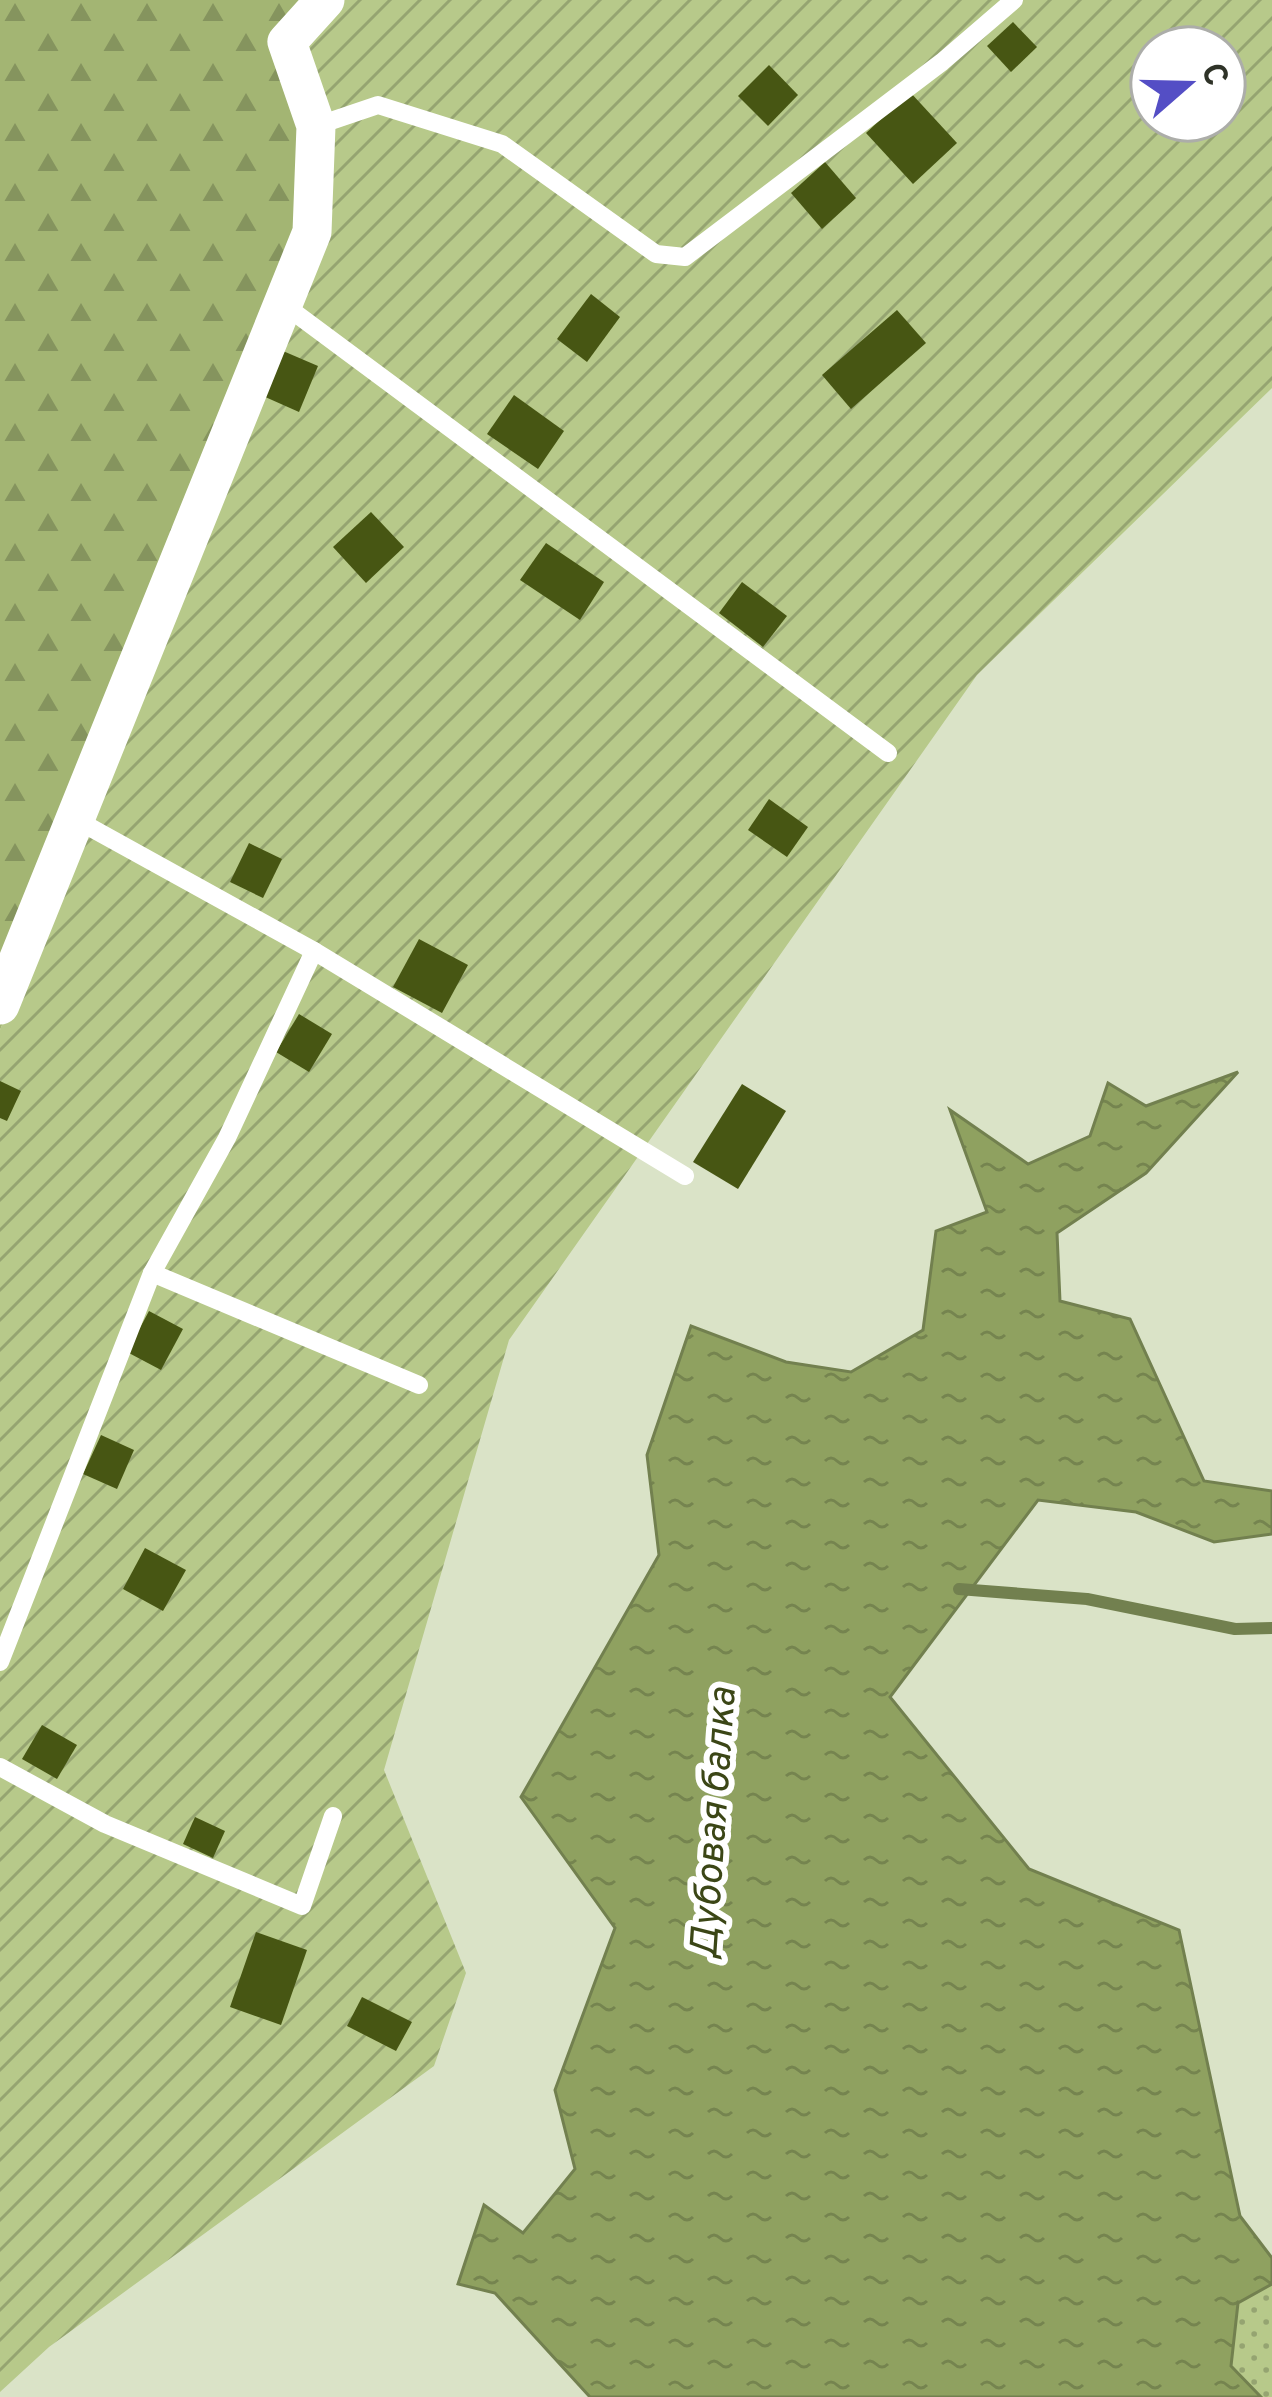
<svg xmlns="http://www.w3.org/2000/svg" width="1272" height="2397" viewBox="0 0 1272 2397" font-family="Overpass,sans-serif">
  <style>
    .grass { fill: url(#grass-dots) }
    .forest { fill: url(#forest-firs) }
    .garden { fill: url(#garden-furrows); fill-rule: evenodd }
    .water { fill: url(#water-ripples); stroke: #72804f; stroke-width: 3 }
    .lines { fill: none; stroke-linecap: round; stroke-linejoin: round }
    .stream { stroke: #72804f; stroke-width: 12 }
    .building { fill: #475613 }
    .lane { stroke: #fff; stroke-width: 18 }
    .street { stroke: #fff; stroke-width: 39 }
    .labels { text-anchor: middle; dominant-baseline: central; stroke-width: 12; stroke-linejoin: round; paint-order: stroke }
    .water-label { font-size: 39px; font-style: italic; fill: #3b4616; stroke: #fff }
  </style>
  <defs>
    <pattern id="grass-dots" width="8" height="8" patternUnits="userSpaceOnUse" patternTransform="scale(3)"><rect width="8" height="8" fill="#b7c98a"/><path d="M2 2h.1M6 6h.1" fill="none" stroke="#95a471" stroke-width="1.8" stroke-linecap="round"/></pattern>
    <pattern id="forest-firs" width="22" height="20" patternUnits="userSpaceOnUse" patternTransform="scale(3)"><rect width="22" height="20" fill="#a3b573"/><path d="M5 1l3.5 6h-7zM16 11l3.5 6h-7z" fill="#85945e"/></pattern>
    <pattern id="garden-furrows" width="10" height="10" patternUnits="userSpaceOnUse" patternTransform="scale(3)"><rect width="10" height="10" fill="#b7c98a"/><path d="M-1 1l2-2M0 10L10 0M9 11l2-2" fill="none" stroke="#95a471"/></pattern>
    <pattern id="water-ripples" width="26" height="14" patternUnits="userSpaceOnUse" patternTransform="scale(3)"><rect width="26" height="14" fill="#8fa160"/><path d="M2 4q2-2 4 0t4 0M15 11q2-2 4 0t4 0" fill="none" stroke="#75844f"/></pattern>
  </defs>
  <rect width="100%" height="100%" fill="#dae3c7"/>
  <!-- grass -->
  <path class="grass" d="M 1272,2284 L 1272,2397 L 1261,2397 L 1231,2366 L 1238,2303 Z"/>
  <!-- forest -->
  <path class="forest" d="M 0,0 L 338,0 L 325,228 L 0,1030 Z"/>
  <!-- garden -->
  <path class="garden" d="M 338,0 L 1272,0 L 1272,388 L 977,675 L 509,1340 L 384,1770 L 466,1973 L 434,2066 L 49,2347 L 0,2392 L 0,1030 L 325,228 L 301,40 ZM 1152,48 L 1224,48 L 1224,120 L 1152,120 Z"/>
  <!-- water -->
  <path class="water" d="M 1238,1072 L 1146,1173 L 1057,1233 L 1060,1301 L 1130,1319 L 1204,1481 L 1272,1491 L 1272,1534 L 1214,1542 L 1136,1512 L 1038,1500 L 890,1697 L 1029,1869 L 1179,1930 L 1240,2216 L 1272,2258 L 1272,2284 L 1238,2303 L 1231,2366 L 1261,2397 L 590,2397 L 495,2293 L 458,2284 L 484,2205 L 523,2233 L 575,2169 L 555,2090 L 615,1928 L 521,1797 L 659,1555 L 647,1455 L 691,1326 L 786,1362 L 851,1372 L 923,1330 L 936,1231 L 987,1212 L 950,1110 L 1028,1164 L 1090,1136 L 1108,1083 L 1146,1106 Z"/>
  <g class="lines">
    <!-- stream -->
    <path class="stream" d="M 959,1589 L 1087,1599 L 1235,1629 L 1272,1628"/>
  </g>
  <!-- building -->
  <g class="building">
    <path d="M 1013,22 L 1037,47 L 1011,72 L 987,46 Z"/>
    <path d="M 769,65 L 798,95 L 768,126 L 738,96 Z"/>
    <path d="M 910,92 L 957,143 L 913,184 L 866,133 Z"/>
    <path d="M 825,162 L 856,198 L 822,229 L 791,193 Z"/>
    <path d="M 591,294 L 620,317 L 587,362 L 557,339 Z"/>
    <path d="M 897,310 L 926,343 L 851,409 L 822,375 Z"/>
    <path d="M 283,351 L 318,366 L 299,412 L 263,396 Z"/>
    <path d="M 514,395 L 564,431 L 538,469 L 487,434 Z"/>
    <path d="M 371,512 L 404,547 L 366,583 L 333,547 Z"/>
    <path d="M 546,543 L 604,582 L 580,620 L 520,580 Z"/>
    <path d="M 742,582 L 787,616 L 763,647 L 719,613 Z"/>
    <path d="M 769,799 L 808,827 L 787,857 L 748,830 Z"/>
    <path d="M 249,843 L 282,859 L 263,898 L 230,882 Z"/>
    <path d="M 419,939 L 468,965 L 442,1013 L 393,987 Z"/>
    <path d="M 299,1014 L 332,1034 L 309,1072 L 276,1052 Z"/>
    <path d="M 0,1081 L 21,1091 L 7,1121 L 0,1118 Z"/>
    <path d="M 742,1084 L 786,1111 L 738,1189 L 693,1162 Z"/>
    <path d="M 149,1311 L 183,1329 L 161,1370 L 127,1352 Z"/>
    <path d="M 101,1435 L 134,1450 L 117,1489 L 83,1474 Z"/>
    <path d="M 145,1548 L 186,1570 L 163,1611 L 123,1589 Z"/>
    <path d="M 42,1725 L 77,1745 L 57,1779 L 22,1759 Z"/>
    <path d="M 195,1817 L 225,1831 L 213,1858 L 183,1844 Z"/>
    <path d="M 256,1932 L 307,1950 L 281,2025 L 230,2007 Z"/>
    <path d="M 362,1997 L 412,2022 L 396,2051 L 347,2026 Z"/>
  </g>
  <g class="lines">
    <!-- lane -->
    <g class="lane">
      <path d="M 316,126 L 378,105 L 502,144 L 656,254 L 685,257 L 942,62 L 1014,0"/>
      <path d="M 283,304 L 888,753"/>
      <path d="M 75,819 L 314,951 L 685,1176"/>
      <path d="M 152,1273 L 419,1385"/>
      <path d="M 0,1662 L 152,1273 L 227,1138 L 314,951"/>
      <path d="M 0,1767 L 105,1824 L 302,1906 L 333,1816"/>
    </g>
    <!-- street -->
    <path class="street" d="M 0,1005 L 312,232 L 316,126 L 287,42 L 325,0"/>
  </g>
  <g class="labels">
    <!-- water labels -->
    <g class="water-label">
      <text transform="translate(716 1823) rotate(-86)">Дубовая балка</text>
    </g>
  </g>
  <!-- north arrow -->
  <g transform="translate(1188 84) rotate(70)"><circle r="57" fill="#ffffff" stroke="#acada9" stroke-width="3"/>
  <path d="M0-9L21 45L0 30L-21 45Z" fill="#544ec5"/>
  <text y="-18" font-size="33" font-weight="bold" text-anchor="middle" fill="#2f3328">С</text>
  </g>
</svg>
